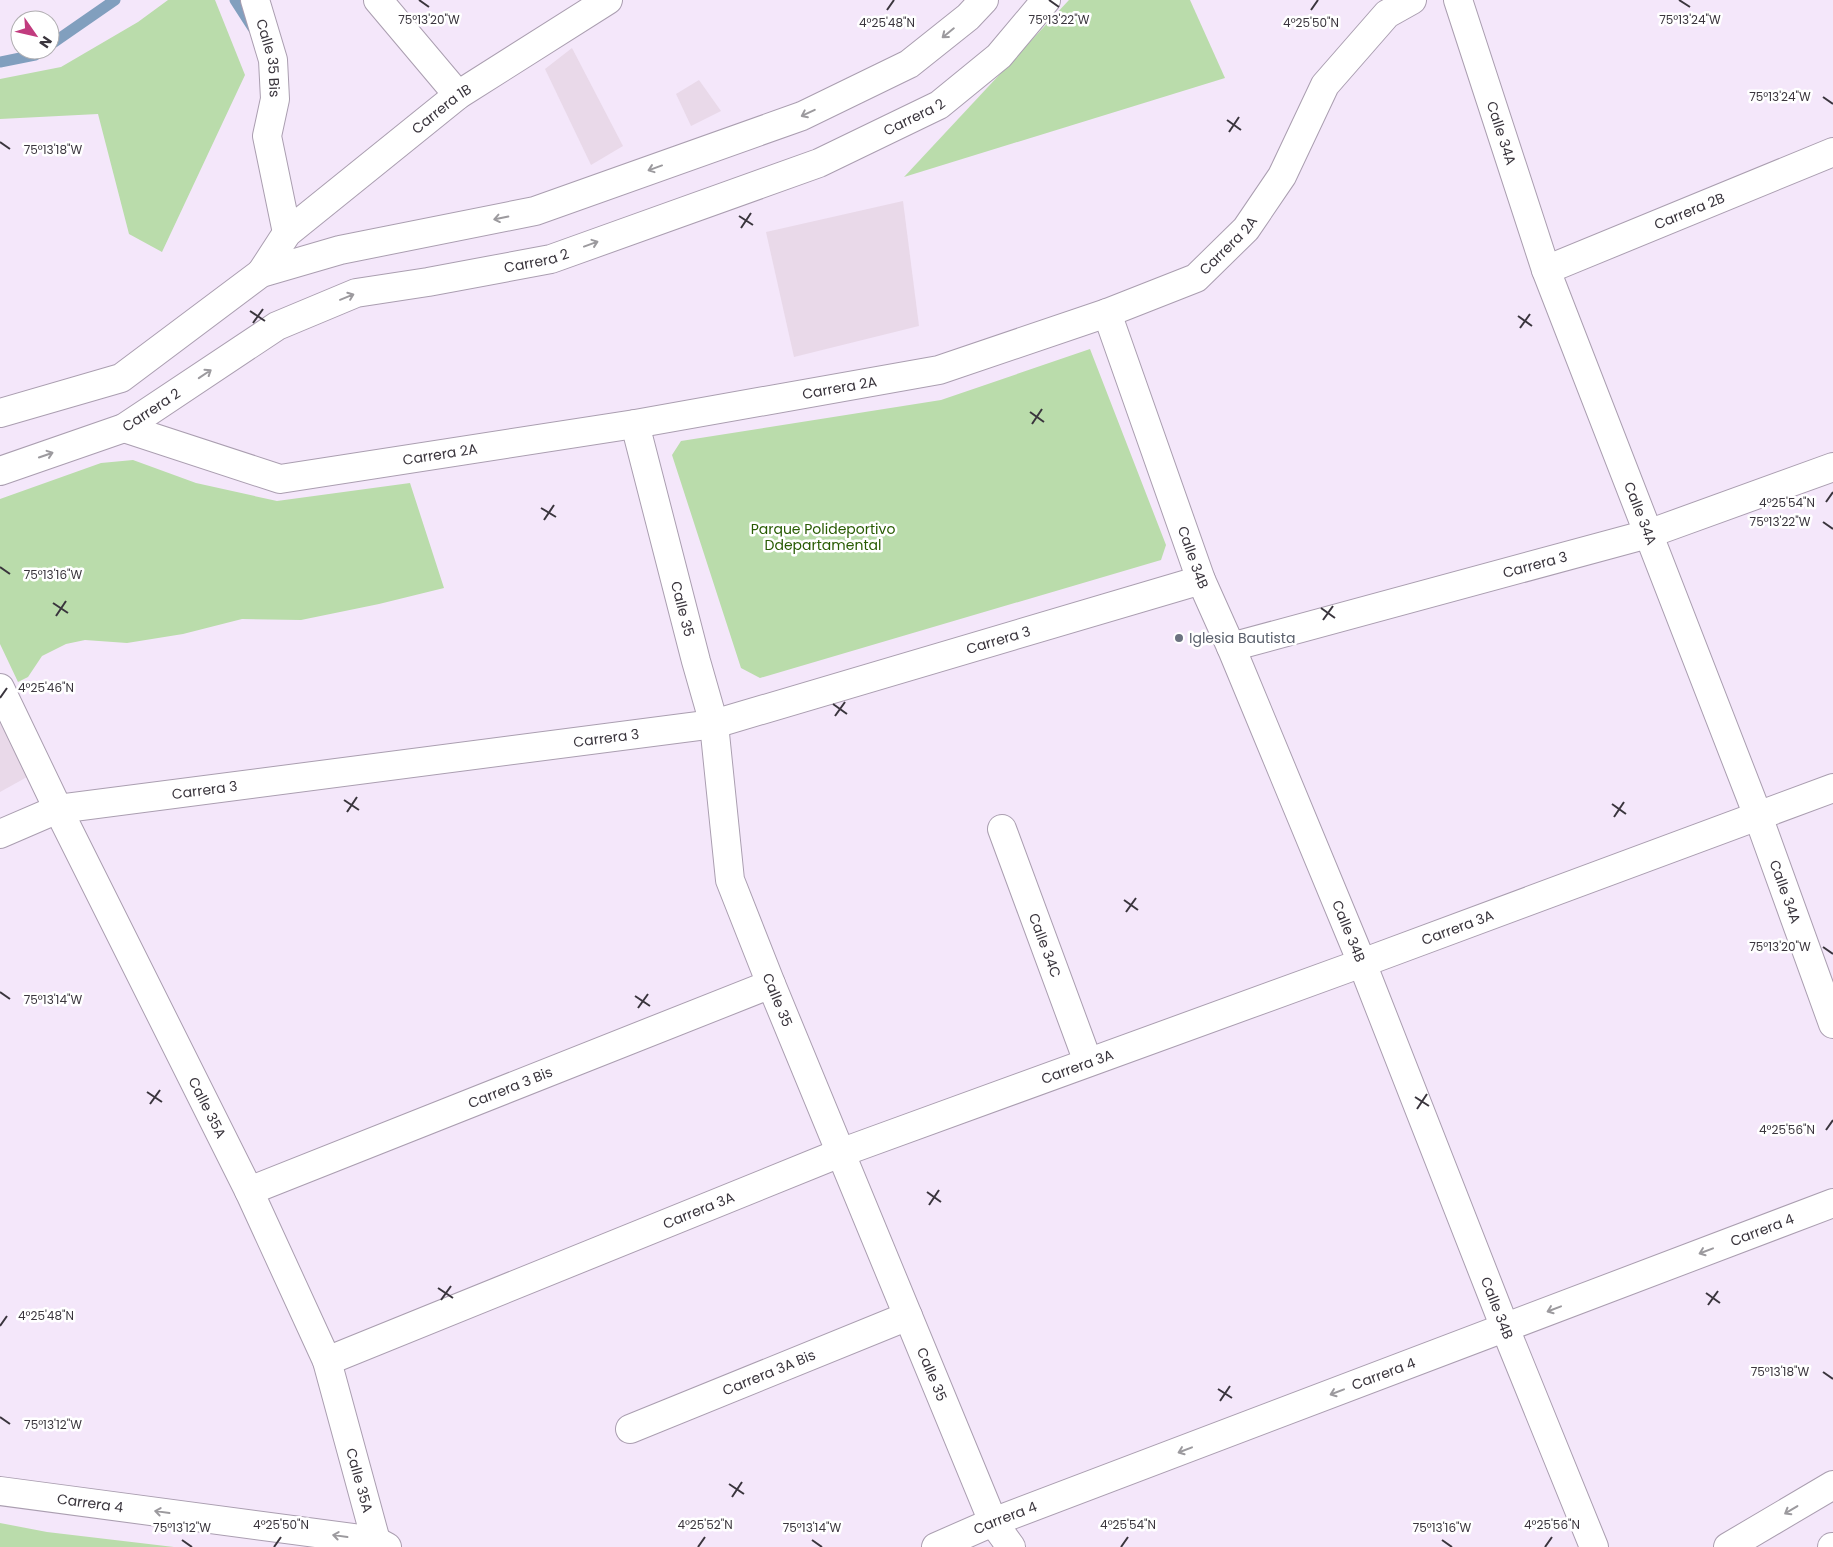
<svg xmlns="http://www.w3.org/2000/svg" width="1833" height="1547" viewBox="0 0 1833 1547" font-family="Poppins,sans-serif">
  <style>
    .industrial { fill: #e9d9e9 }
    .green { fill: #badcab }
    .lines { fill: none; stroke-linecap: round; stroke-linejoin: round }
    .stream { stroke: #819fbe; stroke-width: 11 }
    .street-casing { stroke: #aa9eb0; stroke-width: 30 }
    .secondary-casing { stroke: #aa9eb0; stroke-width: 30 }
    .street { stroke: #fff; stroke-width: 28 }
    .secondary { stroke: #fff; stroke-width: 28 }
    .oneway { stroke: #9c9a9e }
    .ticks { fill: none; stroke: #3a353d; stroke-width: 2 }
    .worship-dot { fill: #6b7280; stroke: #fff; stroke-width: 2 }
    .labels { text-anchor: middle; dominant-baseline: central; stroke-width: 5; stroke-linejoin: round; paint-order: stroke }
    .street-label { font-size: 14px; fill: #3a353d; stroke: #fff }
    .park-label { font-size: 14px; fill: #285b03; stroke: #fff }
    .worship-label { font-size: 14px; fill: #5b616d; stroke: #fff; text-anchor: start }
    .ticks-label { font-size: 12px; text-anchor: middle; fill: #3a353d; stroke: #fff; stroke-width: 5; stroke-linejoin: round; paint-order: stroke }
  </style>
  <rect width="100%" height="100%" fill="#f4e7fa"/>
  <!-- industrial -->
  <g class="industrial">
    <path d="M 572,48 L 623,146 L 591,165 L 545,69 Z"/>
    <path d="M 699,80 L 721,111 L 691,126 L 676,94 Z"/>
    <path d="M 903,201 L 919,326 L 794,357 L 766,232 Z"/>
    <path d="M 0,709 L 27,777 L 0,792 Z"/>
  </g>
  <!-- green -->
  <g class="green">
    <path d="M 168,0 L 215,0 L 245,75 L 162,252 L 129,234 L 98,114 L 0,119 L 0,79 L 61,67 L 138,22 Z"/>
    <path d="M 1069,0 L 1190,0 L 1225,78 L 904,177 Z"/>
    <path d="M 1090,349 L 1166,545 L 1161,560 L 760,678 L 741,668 L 672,455 L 681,441 L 941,400 Z"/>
    <path d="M 133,460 L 196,483 L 277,501 L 410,483 L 444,588 L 379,604 L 301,620 L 242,619 L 183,634 L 127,643 L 85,640 L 66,644 L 42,656 L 28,677 L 18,682 L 0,644 L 0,499 L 101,463 Z"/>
    <path d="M 0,1523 L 47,1532 L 174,1547 L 0,1547 Z"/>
  </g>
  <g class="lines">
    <!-- stream -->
    <g class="stream">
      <path d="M 235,0 L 253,28"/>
      <path d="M 50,45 L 115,0"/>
      <path d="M 0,62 L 35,55 L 43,50"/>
    </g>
    <!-- street casing -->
    <g class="street-casing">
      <g id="street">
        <path id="s1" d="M 255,0 L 273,60 L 275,99 L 267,136 L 287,233"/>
        <path d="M 378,0 L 458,95"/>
        <path id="s2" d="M 1458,0 L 1546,270 L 1758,816 L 1833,1024"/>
        <path id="s3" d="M 1546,270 L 1833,152"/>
        <path id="s4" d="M 261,273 L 287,233 L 458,95 L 608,0"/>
        <path id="s5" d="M 1107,313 L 1201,580 L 1231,647 L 1362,963 L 1505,1328 L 1594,1547"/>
        <path id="s6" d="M 635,424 L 696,661 L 714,724 L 730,880 L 771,984 L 993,1522 L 1011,1547"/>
        <path id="s7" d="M 124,428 L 280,479 L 635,424 L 939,370 L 1107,313 L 1196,278 L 1246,229 L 1282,176 L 1325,85 L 1387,14 L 1412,0"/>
        <path id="s8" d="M 1231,647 L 1648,534 L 1833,467"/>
        <path id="s9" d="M 0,688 L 58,809 L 249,1191 L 327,1361 L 376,1541"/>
        <path id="s10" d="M 1002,829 L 1088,1062"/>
        <path id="s11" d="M 0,834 L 58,809 L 714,724 L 1201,580"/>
        <path id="s12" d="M 249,1191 L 771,984"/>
        <path id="s13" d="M 327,1361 L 840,1153 L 1362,963 L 1833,788"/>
        <path id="s14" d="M 630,1429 L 908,1316"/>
        <path d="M 1728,1547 L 1833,1485"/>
        <path d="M 1832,1547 L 1833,1547"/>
      </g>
    </g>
    <!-- secondary casing -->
    <g class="secondary-casing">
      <g id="secondary">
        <path d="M 0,413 L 121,378 L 261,273 L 340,250 L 535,211 L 802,116 L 909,64 L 968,17 L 984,0"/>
        <path id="s15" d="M 0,471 L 124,428 L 277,326 L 356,293 L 428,282 L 551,259 L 819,163 L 939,105 L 999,56 L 1046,0"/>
        <path id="s16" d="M 0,1491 L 376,1541 L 387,1547"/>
        <path id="s17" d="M 936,1547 L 993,1522 L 1833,1203"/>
      </g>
    </g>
    <!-- street -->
    <use href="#street" class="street"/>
    <!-- secondary -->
    <use href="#secondary" class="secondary"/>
  </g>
  <!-- one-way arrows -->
  <defs><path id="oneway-shaft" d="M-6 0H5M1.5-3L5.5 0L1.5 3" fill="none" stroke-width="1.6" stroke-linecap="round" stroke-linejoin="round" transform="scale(1.25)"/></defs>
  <g class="oneway">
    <use href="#oneway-shaft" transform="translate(948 33) rotate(141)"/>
    <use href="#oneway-shaft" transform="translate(808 113) rotate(155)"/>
    <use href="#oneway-shaft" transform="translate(655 168) rotate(160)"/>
    <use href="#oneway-shaft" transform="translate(501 218) rotate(169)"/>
    <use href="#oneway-shaft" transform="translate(591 244) rotate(-20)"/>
    <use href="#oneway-shaft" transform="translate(347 297) rotate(-22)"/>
    <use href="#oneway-shaft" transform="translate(205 374) rotate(-34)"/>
    <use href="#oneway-shaft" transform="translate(46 455) rotate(-19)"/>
    <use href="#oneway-shaft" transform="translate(1706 1251) rotate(159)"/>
    <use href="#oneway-shaft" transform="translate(1554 1309) rotate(159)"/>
    <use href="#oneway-shaft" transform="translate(1337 1392) rotate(159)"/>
    <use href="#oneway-shaft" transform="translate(1185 1450) rotate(159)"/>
    <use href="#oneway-shaft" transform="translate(1791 1510) rotate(149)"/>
    <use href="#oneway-shaft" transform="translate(162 1512) rotate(-172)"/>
    <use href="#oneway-shaft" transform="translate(340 1536) rotate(-172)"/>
  </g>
  <!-- ticks -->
  <path class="ticks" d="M 419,0 L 429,7M 1049,0 L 1059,7M 1679,0 L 1690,7M 887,10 L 894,0M 1311,10 L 1318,0M 1823,97 L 1833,104M 1227,120 L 1241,130M 1229,132 L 1239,117M 0,142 L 10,149M 739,216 L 753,225M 741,228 L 751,213M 250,311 L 265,321M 1518,316 L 1532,326M 253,323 L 263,309M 1520,328 L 1530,314M 1030,412 L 1044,422M 1032,424 L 1042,409M 1826,502 L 1833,492M 541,508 L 556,517M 544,520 L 554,505M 1823,522 L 1833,529M 0,567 L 10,574M 53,603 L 68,613M 1321,608 L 1335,618M 56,616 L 66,601M 1323,620 L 1333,606M 0,698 L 7,688M 833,704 L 847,714M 835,716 L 845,702M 344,800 L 359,810M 1612,804 L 1626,814M 347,812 L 357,797M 1614,817 L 1624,802M 1124,900 L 1138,910M 1126,912 L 1136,898M 1823,947 L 1833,954M 0,992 L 10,999M 635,996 L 650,1006M 638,1008 L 648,994M 147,1092 L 162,1102M 1415,1097 L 1429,1106M 150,1104 L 160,1090M 1417,1109 L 1427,1094M 1826,1130 L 1833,1120M 927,1192 L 941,1202M 929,1205 L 939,1190M 438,1288 L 453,1298M 1706,1293 L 1720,1303M 441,1300 L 451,1286M 1708,1305 L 1718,1291M 0,1326 L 7,1316M 1823,1372 L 1833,1379M 1218,1389 L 1232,1398M 1220,1401 L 1230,1386M 0,1417 L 10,1424M 729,1484 L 744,1494M 732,1497 L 742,1482M 182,1540 L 192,1547M 812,1540 L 822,1547M 1442,1540 L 1452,1547M 274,1547 L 281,1537M 698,1547 L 705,1537M 1121,1547 L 1128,1537M 1545,1547 L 1552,1537"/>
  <!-- markers -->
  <circle class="worship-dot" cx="1179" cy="638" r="5"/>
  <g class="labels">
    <!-- street labels -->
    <g class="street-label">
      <text stroke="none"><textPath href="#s1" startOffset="60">Calle 35 Bis</textPath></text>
      <text stroke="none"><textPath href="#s4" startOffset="246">Carrera 1B</textPath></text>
      <text stroke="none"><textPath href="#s15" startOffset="989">Carrera 2</textPath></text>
      <text stroke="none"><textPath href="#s2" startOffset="140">Calle 34A</textPath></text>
      <text stroke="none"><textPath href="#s3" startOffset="155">Carrera 2B</textPath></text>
      <text stroke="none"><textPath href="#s7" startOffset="1151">Carrera 2A</textPath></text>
      <text stroke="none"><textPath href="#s15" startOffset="584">Carrera 2</textPath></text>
      <text stroke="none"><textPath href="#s7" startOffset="731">Carrera 2A</textPath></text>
      <text stroke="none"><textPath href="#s15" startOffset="164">Carrera 2</textPath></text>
      <text stroke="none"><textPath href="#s7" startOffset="326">Carrera 2A</textPath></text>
      <text stroke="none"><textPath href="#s2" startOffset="545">Calle 34A</textPath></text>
      <text stroke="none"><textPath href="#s5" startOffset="259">Calle 34B</textPath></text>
      <text stroke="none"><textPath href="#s8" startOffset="315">Carrera 3</textPath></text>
      <text stroke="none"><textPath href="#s6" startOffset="191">Calle 35</textPath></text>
      <text stroke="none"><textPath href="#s11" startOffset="1021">Carrera 3</textPath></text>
      <text stroke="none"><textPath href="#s11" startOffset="616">Carrera 3</textPath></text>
      <text stroke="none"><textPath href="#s11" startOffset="211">Carrera 3</textPath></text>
      <text stroke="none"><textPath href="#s2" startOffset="950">Calle 34A</textPath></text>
      <text stroke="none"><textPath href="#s13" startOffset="1211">Carrera 3A</textPath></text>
      <text stroke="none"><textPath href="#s5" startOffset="664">Calle 34B</textPath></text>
      <text stroke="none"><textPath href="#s10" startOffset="124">Calle 34C</textPath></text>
      <text stroke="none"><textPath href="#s6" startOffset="596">Calle 35</textPath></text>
      <text stroke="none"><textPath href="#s13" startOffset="806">Carrera 3A</textPath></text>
      <text stroke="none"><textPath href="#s12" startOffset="281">Carrera 3 Bis</textPath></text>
      <text stroke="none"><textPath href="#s9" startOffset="468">Calle 35A</textPath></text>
      <text stroke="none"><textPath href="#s13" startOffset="401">Carrera 3A</textPath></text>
      <text stroke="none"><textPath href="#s17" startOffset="885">Carrera 4</textPath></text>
      <text stroke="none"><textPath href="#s5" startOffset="1069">Calle 34B</textPath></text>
      <text stroke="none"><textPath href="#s14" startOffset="150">Carrera 3A Bis</textPath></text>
      <text stroke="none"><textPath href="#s6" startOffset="1001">Calle 35</textPath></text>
      <text stroke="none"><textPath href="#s17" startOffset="480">Carrera 4</textPath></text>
      <text stroke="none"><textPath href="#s9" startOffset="872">Calle 35A</textPath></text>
      <text stroke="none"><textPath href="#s16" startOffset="91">Carrera 4</textPath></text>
      <text stroke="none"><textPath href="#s17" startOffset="75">Carrera 4</textPath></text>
    </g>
    <!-- park labels -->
    <g class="park-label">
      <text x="823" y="529">Parque Polideportivo<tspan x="823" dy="16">Ddepartamental</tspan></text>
    </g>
    <!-- worship labels -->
    <g class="worship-label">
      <text x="1189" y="638">Iglesia Bautista</text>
    </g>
  </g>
  <g class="ticks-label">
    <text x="1059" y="24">75°13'22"W</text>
    <text x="1690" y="24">75°13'24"W</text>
    <text x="429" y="24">75°13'20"W</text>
    <text x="887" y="27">4°25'48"N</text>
    <text x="1311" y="27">4°25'50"N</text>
    <text x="1780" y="101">75°13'24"W</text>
    <text x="53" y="154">75°13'18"W</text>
    <text x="1787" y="507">4°25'54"N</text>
    <text x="1780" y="526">75°13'22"W</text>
    <text x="53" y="579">75°13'16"W</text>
    <text x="46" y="692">4°25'46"N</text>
    <text x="1780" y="951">75°13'20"W</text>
    <text x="53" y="1004">75°13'14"W</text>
    <text x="1787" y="1134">4°25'56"N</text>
    <text x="46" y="1320">4°25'48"N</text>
    <text x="1780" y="1376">75°13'18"W</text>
    <text x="53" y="1429">75°13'12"W</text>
    <text x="281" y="1529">4°25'50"N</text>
    <text x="705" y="1529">4°25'52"N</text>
    <text x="1128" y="1529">4°25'54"N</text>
    <text x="1552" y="1529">4°25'56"N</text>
    <text x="182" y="1532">75°13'12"W</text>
    <text x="812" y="1532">75°13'14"W</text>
    <text x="1442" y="1532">75°13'16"W</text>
  </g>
  <!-- north arrow -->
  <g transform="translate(35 35) rotate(124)"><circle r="24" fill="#ffffff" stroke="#b0aeb1"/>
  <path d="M0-4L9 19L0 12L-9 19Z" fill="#c13b7e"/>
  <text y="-8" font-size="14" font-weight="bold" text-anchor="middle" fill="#3a353d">N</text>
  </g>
</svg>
